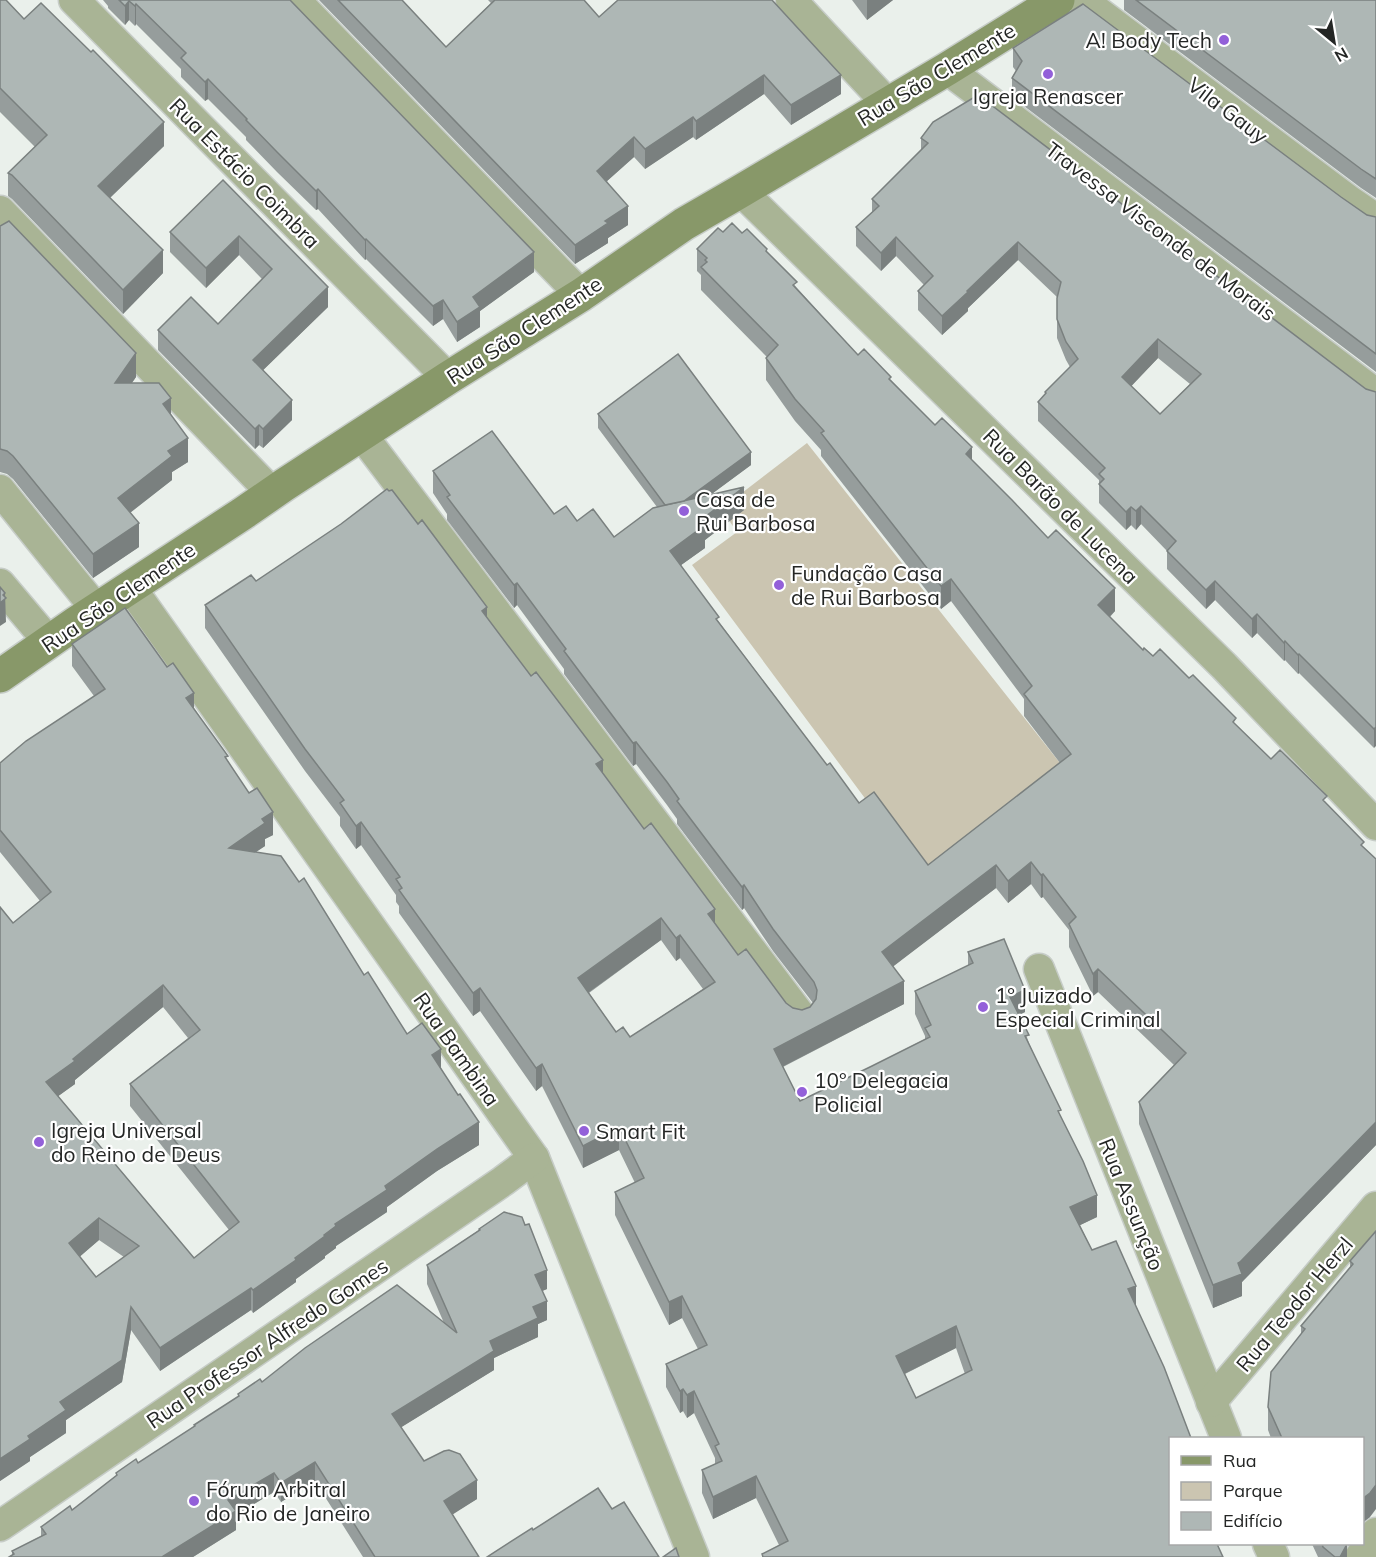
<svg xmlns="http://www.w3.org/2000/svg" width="1376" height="1557" viewBox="0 0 1376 1557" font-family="Mulish,sans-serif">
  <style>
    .green { fill: #cbc5b1 }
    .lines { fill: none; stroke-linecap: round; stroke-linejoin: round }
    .street-casing { stroke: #c6ccc7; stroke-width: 33 }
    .secondary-casing { stroke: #c6ccc7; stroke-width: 36 }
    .street { stroke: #a9b495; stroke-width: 30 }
    .secondary { stroke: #889869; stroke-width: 33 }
    .wall { fill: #969d9c; fill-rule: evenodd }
    .shaded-wall { fill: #7a807f }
    .building { fill: #aeb7b5; stroke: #7a807f; stroke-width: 1.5; fill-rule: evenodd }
    .poi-dot { fill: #9360d9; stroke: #fff; stroke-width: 2 }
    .labels { text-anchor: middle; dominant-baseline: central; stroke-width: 4.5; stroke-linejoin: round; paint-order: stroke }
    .poi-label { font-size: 21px; fill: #242625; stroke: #fff; text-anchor: start }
    .street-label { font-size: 21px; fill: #242625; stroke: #fff }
  </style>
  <rect width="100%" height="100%" fill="#eaf0eb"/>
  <!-- green -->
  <path class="green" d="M 807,443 L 1071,777 L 930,886 L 692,565 L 737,532 L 721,509 Z"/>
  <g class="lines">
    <!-- street casing -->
    <g class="street-casing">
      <g id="street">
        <path d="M 74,0 L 448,378"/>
        <path d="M 295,0 L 581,295"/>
        <path d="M 791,0 L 887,103"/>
        <path d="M 1082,0 L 1351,202 L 1376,219"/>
        <path d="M 947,69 L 1376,394"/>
        <path d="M 741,191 L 1224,666 L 1376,825"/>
        <path d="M 0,211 L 272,493"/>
        <path d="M 362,435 L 800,1015"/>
        <path d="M 0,490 L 97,610"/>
        <path d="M 0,584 L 49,642"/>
        <path d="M 131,588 L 534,1158 L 694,1557"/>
        <path d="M 1039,969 L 1226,1438"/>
        <path d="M 1211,1402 L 1376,1207"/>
        <path d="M 0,1526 L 503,1181 L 534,1158"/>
        <path d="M 1268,1544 L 1274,1557"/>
        <path d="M 1360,1557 L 1376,1533"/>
      </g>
    </g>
    <!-- secondary casing -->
    <g class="secondary-casing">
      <path id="secondary" d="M 0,676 L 76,623 L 242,514 L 284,485 L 448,378 L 581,295 L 684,224 L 741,191 L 947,69 L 1058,0"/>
    </g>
    <!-- street -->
    <use href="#street" class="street"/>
    <!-- secondary -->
    <use href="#secondary" class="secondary"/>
  </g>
  <!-- wall -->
  <g class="wall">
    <path d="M 0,0 L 24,19 L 164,146 L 110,198 L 163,273 L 123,314 L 12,199 L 8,196 L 8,173 L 35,147 L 0,112 Z"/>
    <path d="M 103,0 L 290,0 L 534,272 L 480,311 L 480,327 L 457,342 L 443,319 L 433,326 L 366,259 L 365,260 L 318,209 L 316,210 L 277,172 L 246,140 L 246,137 L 208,99 L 205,101 L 181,77 L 181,69 L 136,24 L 135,26 L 129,20 L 125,25 L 108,8 L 108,6 Z"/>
    <path d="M 319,0 L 402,0 L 446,47 L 491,3 L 488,0 L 584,0 L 599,17 L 841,94 L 791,125 L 764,94 L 696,140 L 693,137 L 645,169 L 634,157 L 607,181 L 628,225 L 608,238 L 608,243 L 575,264 Z"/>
    <path d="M 852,0 L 893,0 L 867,20 Z"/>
    <path d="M 1124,0 L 1376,0 L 1376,198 L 1361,188 L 1124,10 Z"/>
    <path d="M 1013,48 L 1341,197 L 1367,215 L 1376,217 L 1376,372 L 1012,97 L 1012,78 L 1016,71 L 1013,67 Z"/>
    <path d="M 921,138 L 1366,389 L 1374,392 L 1374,748 L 1299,673 L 1298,674 L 1285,660 L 1284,661 L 1257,633 L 1252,638 L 1215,600 L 1206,609 L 1167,569 L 1167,551 L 1141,524 L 1136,530 L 1131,525 L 1126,530 L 1099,503 L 1099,480 L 1038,421 L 1038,402 L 1045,395 L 1045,392 L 1070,367 L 1066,360 L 1057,338 L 1057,297 L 1018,260 L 968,308 L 968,311 L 942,335 L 918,310 L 918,291 L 924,285 L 896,256 L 881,271 L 856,246 L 856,227 L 872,212 L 872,199 L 921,150 ZM 1158,358 L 1190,384 L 1160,414 L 1131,386 Z"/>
    <path d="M 223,180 L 328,307 L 263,370 L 292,420 L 263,448 L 259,445 L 255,449 L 158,350 L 158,330 L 218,324 L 262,279 L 239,255 L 206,288 L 170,252 L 170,232 Z"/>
    <path d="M 0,226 L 136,377 L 132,383 L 171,415 L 188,462 L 172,472 L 172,480 L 130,513 L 139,547 L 93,578 L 13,479 L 7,474 L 0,472 Z"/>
    <path d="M 723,232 L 742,233 L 767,252 L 797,288 L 858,355 L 891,380 L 935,425 L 972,460 L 1115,611 L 1110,617 L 1143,650 L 1153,656 L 1236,725 L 1271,759 L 1327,804 L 1364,848 L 1376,859 L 1376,1145 L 1242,1282 L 1242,1296 L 1213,1308 L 1139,1124 L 1139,1102 L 1174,1065 L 1098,992 L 1093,996 L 1069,947 L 1069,930 L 1043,897 L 1041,898 L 1031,884 L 1008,903 L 996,888 L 893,966 L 904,1004 L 783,1067 L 800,1101 L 872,1066 L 925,1039 L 925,1036 L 915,1014 L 915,991 L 968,966 L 968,952 L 1025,1012 L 1019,1015 L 1029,1043 L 1061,1117 L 1097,1217 L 1080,1225 L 1092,1250 L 1136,1307 L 1170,1438 L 1223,1557 L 762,1557 L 762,1554 L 779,1545 L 756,1498 L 713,1519 L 702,1493 L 702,1470 L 715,1464 L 715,1458 L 694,1413 L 687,1418 L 683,1411 L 680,1413 L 666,1387 L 666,1364 L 698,1349 L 682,1318 L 669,1325 L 615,1215 L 615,1192 L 635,1183 L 619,1150 L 583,1168 L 542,1086 L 536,1091 L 480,1011 L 473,1016 L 399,913 L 399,906 L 396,902 L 396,895 L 361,845 L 356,849 L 340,826 L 340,817 L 305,771 L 205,628 L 205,605 L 256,581 L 487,618 L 738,955 L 786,1003 L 793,1008 L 802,1010 L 810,1007 L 813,1003 L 773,951 L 744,908 L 742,910 L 677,824 L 677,819 L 667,805 L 636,764 L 633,766 L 564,674 L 564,669 L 517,605 L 514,608 L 447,520 L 447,514 L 433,493 L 433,471 L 554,514 L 577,521 L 614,537 L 657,507 L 598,428 L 598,414 L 751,465 L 710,495 L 744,510 L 705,540 L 705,548 L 681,565 L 719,622 L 827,765 L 859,803 L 928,865 L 1060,763 L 1024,716 L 1024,699 L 951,601 L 941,609 L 821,456 L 821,450 L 795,421 L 766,380 L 766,358 L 767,357 L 701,290 L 701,275 L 697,271 L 697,249 ZM 661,940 L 676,961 L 680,958 L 703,989 L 630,1037 L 616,1032 L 589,993 ZM 956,1348 L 965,1374 L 916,1398 L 905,1374 Z"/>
    <path d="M 72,644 L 194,708 L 228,761 L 273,835 L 265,839 L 265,846 L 256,852 L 364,975 L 407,1034 L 441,1068 L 479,1145 L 437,1171 L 387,1207 L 387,1212 L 336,1246 L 336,1248 L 325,1256 L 325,1258 L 296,1279 L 296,1282 L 253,1313 L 251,1310 L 160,1371 L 131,1330 L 122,1382 L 66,1420 L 66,1433 L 30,1457 L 30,1461 L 0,1481 L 0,907 L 13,923 L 40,901 L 0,852 L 0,763 L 94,696 L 72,666 ZM 163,1007 L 188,1038 L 130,1084 L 130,1106 L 229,1230 L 194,1258 L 58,1096 L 75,1084 L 75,1080 ZM 99,1240 L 124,1257 L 96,1277 L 79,1257 Z"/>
    <path d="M 479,1229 L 547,1289 L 542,1291 L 547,1320 L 538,1324 L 538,1337 L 494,1358 L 494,1370 L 401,1427 L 424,1461 L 477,1499 L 452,1514 L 479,1557 L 363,1557 L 315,1481 L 281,1502 L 274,1492 L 236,1515 L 236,1530 L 193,1557 L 9,1557 L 12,1555 L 12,1551 L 41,1536 L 41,1527 L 72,1510 L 116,1476 L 116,1473 L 138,1463 L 194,1427 L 194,1425 L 238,1397 L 238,1394 L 262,1382 L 444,1323 L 427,1284 L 427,1265 L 479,1230 Z"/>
    <path d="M 1376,1231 L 1370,1517 L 1362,1523 L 1362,1438 L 1271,1438 L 1268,1430 L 1268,1407 L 1301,1334 L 1301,1326 L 1350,1267 L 1350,1261 Z"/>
    <path d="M 1312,1544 L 1348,1544 L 1347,1545 L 1347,1557 L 1318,1557 Z"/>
  </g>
  <!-- shaded-wall -->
  <g class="shaded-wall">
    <path d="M 867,0 L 893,0 L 867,20 Z"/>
    <path d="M 129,1 L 129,20 L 125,25 L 125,6 Z"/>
    <path d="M 136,4 L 136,24 L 135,26 L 135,6 Z"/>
    <path d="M 764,75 L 764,94 L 696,140 L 696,121 Z"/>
    <path d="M 841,75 L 841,94 L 791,125 L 791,105 Z"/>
    <path d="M 208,79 L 208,99 L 205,101 L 205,82 Z"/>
    <path d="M 693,117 L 693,137 L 645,169 L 645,149 Z"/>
    <path d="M 164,122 L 164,146 L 98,209 L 98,186 Z"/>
    <path d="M 634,137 L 634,157 L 597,190 L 597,171 Z"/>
    <path d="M 318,189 L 318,209 L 316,210 L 316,191 Z"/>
    <path d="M 628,206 L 628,225 L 608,238 L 608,243 L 575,264 L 575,245 L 605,221 Z"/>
    <path d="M 239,236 L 239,255 L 206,288 L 206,268 Z"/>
    <path d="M 896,237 L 896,256 L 881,271 L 881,253 Z"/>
    <path d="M 366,239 L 366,259 L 365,260 L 365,240 Z"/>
    <path d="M 1018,242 L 1018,260 L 968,308 L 968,311 L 942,335 L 942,316 L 967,291 Z"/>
    <path d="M 163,250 L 163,273 L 123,314 L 123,290 Z"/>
    <path d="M 534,252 L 534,272 L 480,311 L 480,327 L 457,342 L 457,322 L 473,297 Z"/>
    <path d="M 328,287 L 328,307 L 253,380 L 253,360 Z"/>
    <path d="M 443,300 L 443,319 L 433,326 L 433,306 Z"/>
    <path d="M 1158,339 L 1158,358 L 1122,396 L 1122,377 Z"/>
    <path d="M 136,353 L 136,377 L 115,406 L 115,383 Z"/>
    <path d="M 171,398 L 171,422 L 163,404 Z"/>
    <path d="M 292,400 L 292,420 L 263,448 L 263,429 Z"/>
    <path d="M 259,425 L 259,445 L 255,449 L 255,429 Z"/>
    <path d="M 188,438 L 188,462 L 172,472 L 172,480 L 118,522 L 118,498 L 168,451 Z"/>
    <path d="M 972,447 L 972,470 L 966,454 Z"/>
    <path d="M 751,452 L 751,465 L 670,525 L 670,511 Z"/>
    <path d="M 744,487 L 744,510 L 705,540 L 705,548 L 670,573 L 670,551 L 701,520 Z"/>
    <path d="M 1141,506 L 1141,524 L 1136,530 L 1136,511 Z"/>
    <path d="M 1131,507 L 1131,525 L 1126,530 L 1126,512 Z"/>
    <path d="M 139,523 L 139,547 L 93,578 L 93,554 Z"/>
    <path d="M 951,579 L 951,601 L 941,609 L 941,586 Z"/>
    <path d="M 1215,581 L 1215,600 L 1206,609 L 1206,590 Z"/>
    <path d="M 517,583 L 517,605 L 514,608 L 514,585 Z"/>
    <path d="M 1115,588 L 1115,611 L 1098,628 L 1098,605 Z"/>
    <path d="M 5,593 L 6,622 L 0,626 L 0,603 L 3,595 Z"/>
    <path d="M 487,607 L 487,630 L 482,611 Z"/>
    <path d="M 1257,614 L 1257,633 L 1252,638 L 1252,619 Z"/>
    <path d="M 1285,641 L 1285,660 L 1284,661 L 1284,643 Z"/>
    <path d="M 1299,654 L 1299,673 L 1298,674 L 1298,655 Z"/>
    <path d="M 194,693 L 194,715 L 186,698 Z"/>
    <path d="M 1376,727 L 1376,746 L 1374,748 L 1374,729 Z"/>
    <path d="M 636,742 L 636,764 L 633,766 L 633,743 Z"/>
    <path d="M 603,760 L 603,783 L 596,764 Z"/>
    <path d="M 273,812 L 273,835 L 265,839 L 265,846 L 229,870 L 229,848 L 262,819 Z"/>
    <path d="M 361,822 L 361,845 L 356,849 L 356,826 Z"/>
    <path d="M 1031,862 L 1031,884 L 1008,903 L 1008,881 Z"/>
    <path d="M 996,865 L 996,888 L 882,975 L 882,952 Z"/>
    <path d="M 1043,874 L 1043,897 L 1041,898 L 1041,875 Z"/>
    <path d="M 744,885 L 744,908 L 742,910 L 742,887 Z"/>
    <path d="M 715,909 L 715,931 L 708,914 Z"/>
    <path d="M 661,918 L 661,940 L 578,1000 L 578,978 Z"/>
    <path d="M 680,935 L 680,958 L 676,961 L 676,938 Z"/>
    <path d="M 1098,969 L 1098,992 L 1093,996 L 1093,974 Z"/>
    <path d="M 904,981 L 904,1004 L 774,1071 L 774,1049 Z"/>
    <path d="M 163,985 L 163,1007 L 75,1080 L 75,1084 L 46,1105 L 46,1082 L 73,1059 Z"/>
    <path d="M 480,988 L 480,1011 L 473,1016 L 473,993 Z"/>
    <path d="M 1025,990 L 1025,1012 L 1010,1019 L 1010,997 Z"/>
    <path d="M 441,1049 L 441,1071 L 432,1055 Z"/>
    <path d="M 542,1064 L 542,1086 L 536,1091 L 536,1068 Z"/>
    <path d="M 479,1122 L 479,1145 L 437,1171 L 387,1207 L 387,1212 L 336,1246 L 336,1248 L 325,1256 L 325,1258 L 296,1279 L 296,1282 L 253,1313 L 253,1290 L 295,1258 L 335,1224 L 385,1186 L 437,1149 Z"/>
    <path d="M 1376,1122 L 1376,1145 L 1242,1282 L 1242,1296 L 1213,1308 L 1213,1285 L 1238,1263 Z"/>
    <path d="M 619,1127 L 619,1150 L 583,1168 L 583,1146 Z"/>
    <path d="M 1097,1195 L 1097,1217 L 1070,1230 L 1070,1207 Z"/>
    <path d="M 99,1218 L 99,1240 L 69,1266 L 69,1243 Z"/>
    <path d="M 547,1270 L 547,1289 L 535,1294 L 535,1275 Z"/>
    <path d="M 1136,1286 L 1136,1308 L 1128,1289 Z"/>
    <path d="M 251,1288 L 251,1310 L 160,1371 L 160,1348 Z"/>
    <path d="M 682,1296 L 682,1318 L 669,1325 L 669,1302 Z"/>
    <path d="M 547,1301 L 547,1320 L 538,1324 L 538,1337 L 494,1358 L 494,1370 L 392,1433 L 392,1414 L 533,1307 Z"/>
    <path d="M 131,1307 L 131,1330 L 122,1382 L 66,1420 L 66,1433 L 30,1457 L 30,1461 L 0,1481 L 0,1459 L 28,1436 L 60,1402 Z"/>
    <path d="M 956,1326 L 956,1348 L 896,1378 L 896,1356 Z"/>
    <path d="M 683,1389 L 683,1411 L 680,1413 L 680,1391 Z"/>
    <path d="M 694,1391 L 694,1413 L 687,1418 L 687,1395 Z"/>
    <path d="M 315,1462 L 315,1481 L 281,1502 L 281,1483 Z"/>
    <path d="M 274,1473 L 274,1492 L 236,1515 L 236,1530 L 193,1557 L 162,1557 L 228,1500 Z"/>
    <path d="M 756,1476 L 756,1498 L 713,1519 L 713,1497 Z"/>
    <path d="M 477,1480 L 477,1499 L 444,1520 L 444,1501 Z"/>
    <path d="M 1376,1485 L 1376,1509 L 1370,1517 L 1362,1523 L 1362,1499 Z"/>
    <path d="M 1343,1544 L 1348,1544 L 1347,1545 L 1347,1557 L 1340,1557 Z"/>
  </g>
  <!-- building -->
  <g class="building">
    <path d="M 0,0 L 6,0 L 24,19 L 41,3 L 91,52 L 93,50 L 164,122 L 98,186 L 163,250 L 123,290 L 12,175 L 8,173 L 47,135 L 0,88 Z"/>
    <path d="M 119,0 L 290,0 L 534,252 L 473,297 L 480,307 L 457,322 L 443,300 L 433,306 L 366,239 L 365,240 L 318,189 L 316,191 L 277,152 L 246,120 L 247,119 L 208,79 L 205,82 L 181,58 L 186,53 L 136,4 L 135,6 L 129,1 L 125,6 Z"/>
    <path d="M 338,0 L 402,0 L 446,47 L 495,0 L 584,0 L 599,17 L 618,0 L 772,0 L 841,75 L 791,105 L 764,75 L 696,121 L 693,117 L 645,149 L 634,137 L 597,171 L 628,206 L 605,221 L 608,223 L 575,245 Z"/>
    <path d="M 1136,0 L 1376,0 L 1376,179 L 1361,169 Z"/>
    <path d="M 1083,4 L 1341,197 L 1367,215 L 1376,217 L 1376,354 L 1012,78 L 1022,61 L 1013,48 Z"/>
    <path d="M 978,95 L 1366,389 L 1376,392 L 1376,727 L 1374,729 L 1299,654 L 1298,655 L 1285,641 L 1284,643 L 1257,614 L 1252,619 L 1215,581 L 1206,590 L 1167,551 L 1176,541 L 1141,506 L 1136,511 L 1131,507 L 1126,512 L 1099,484 L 1104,479 L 1099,474 L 1105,468 L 1038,402 L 1046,393 L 1045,392 L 1078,359 L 1066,342 L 1057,319 L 1057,298 L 1061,282 L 1018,242 L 967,291 L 968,292 L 942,316 L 918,291 L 933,276 L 896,237 L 881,253 L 856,227 L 879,206 L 872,199 L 928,143 L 921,138 L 933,122 ZM 1158,339 L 1201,374 L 1160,414 L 1122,377 Z"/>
    <path d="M 223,180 L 328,287 L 253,360 L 292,400 L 263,429 L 259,425 L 255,429 L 158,330 L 191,297 L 218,324 L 272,269 L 239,236 L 206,268 L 170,232 Z"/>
    <path d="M 9,221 L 136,353 L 115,383 L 159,383 L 171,398 L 163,404 L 188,438 L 168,451 L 172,456 L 118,498 L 139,523 L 93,554 L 13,456 L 7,451 L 0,449 L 0,226 Z"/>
    <path d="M 732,223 L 742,233 L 747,229 L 767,249 L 766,251 L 797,282 L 793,285 L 858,355 L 864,349 L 891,377 L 889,379 L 935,425 L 942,418 L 972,447 L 966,454 L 1012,500 L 1048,538 L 1056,530 L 1115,588 L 1098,605 L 1143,650 L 1144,648 L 1153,656 L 1160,649 L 1189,678 L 1193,675 L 1236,718 L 1233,722 L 1271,759 L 1280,750 L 1327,796 L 1323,800 L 1364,842 L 1361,845 L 1376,859 L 1376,1122 L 1240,1262 L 1238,1263 L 1242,1274 L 1213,1285 L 1139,1102 L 1186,1053 L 1098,969 L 1093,974 L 1069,924 L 1076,917 L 1043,874 L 1041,875 L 1031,862 L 1008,881 L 996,865 L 882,952 L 904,981 L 774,1049 L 800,1101 L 872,1066 L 930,1037 L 925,1028 L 931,1025 L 915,991 L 973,963 L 968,952 L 1004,939 L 1025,990 L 1010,997 L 1029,1035 L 1025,1036 L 1061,1110 L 1058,1111 L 1083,1161 L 1097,1195 L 1070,1207 L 1092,1250 L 1116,1241 L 1136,1286 L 1128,1289 L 1164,1367 L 1191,1438 L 1170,1438 L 1170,1544 L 1217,1544 L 1223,1557 L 763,1557 L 762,1554 L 788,1541 L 756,1476 L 713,1497 L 702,1470 L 722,1461 L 715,1446 L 719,1444 L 694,1391 L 687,1395 L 683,1389 L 680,1391 L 666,1364 L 707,1345 L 682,1296 L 669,1302 L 615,1192 L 644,1178 L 619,1127 L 583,1146 L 542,1064 L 536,1068 L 480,988 L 473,993 L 399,890 L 402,888 L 396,879 L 400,877 L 361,822 L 356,826 L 340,803 L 344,800 L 305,749 L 205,605 L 251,575 L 256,581 L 341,524 L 387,489 L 389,491 L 392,490 L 418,524 L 422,520 L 487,607 L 482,611 L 531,676 L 536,672 L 603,760 L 596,764 L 644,829 L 651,823 L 715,909 L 708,914 L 738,955 L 746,949 L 786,1003 L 793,1008 L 802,1010 L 810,1007 L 816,999 L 817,990 L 814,982 L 773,929 L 744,885 L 742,887 L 677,801 L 679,799 L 667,782 L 636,742 L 633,743 L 564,651 L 566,649 L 517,583 L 514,585 L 447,497 L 450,495 L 433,471 L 492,431 L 554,514 L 566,506 L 577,521 L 593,509 L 614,537 L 653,508 L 744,487 L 701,520 L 705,525 L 670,551 L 719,617 L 716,619 L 827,765 L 830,763 L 859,803 L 874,792 L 928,865 L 1071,754 L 1024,694 L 1032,686 L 951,579 L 941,586 L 821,433 L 824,431 L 795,399 L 766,358 L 778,345 L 701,267 L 707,262 L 705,260 L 707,258 L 697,249 L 718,228 L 723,232 ZM 661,918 L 676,938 L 680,935 L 715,982 L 630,1037 L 623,1027 L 616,1032 L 578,978 ZM 956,1326 L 972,1370 L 916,1398 L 896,1356 Z"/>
    <path d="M 678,354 L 751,452 L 684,501 L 665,505 L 598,414 Z"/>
    <path d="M 0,587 L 5,593 L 3,595 L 6,598 L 0,603 Z"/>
    <path d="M 125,608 L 167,667 L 173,663 L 194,693 L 186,698 L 228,756 L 225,757 L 249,793 L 257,788 L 273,812 L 262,819 L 265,823 L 229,848 L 281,856 L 299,882 L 304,878 L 364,975 L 368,972 L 407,1034 L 422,1023 L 441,1049 L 432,1055 L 458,1095 L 460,1094 L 479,1122 L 437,1149 L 385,1186 L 387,1190 L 335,1224 L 336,1226 L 324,1235 L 325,1236 L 295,1258 L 296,1260 L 253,1290 L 251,1288 L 160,1348 L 131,1307 L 122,1360 L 60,1402 L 66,1410 L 28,1436 L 30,1439 L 0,1459 L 0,907 L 13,923 L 51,892 L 0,830 L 0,763 L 26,741 L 105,689 L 72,644 ZM 163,985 L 200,1030 L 130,1084 L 239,1222 L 194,1258 L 46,1082 L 75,1061 L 73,1059 ZM 99,1218 L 139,1246 L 96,1277 L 69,1243 Z"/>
    <path d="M 504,1212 L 522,1217 L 525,1225 L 529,1224 L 547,1270 L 535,1275 L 547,1301 L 533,1307 L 538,1318 L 490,1341 L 494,1351 L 392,1414 L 424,1461 L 444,1451 L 449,1450 L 460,1454 L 477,1480 L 444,1501 L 479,1557 L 375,1557 L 315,1462 L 281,1483 L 274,1473 L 228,1500 L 236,1511 L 162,1557 L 9,1557 L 14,1554 L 12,1551 L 46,1534 L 41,1527 L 70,1506 L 72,1510 L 117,1475 L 116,1473 L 136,1459 L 138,1463 L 195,1426 L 194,1425 L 239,1396 L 238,1394 L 260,1379 L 262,1382 L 305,1348 L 397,1285 L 457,1333 L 427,1265 L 480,1230 L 479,1229 Z"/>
    <path d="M 1376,1231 L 1376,1485 L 1370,1493 L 1362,1499 L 1362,1438 L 1282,1438 L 1268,1407 L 1271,1372 L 1305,1329 L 1301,1326 L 1353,1264 L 1350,1261 Z"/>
    <path d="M 598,1488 L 612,1509 L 624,1502 L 659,1557 L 487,1557 L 532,1528 L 533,1530 Z"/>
    <path d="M 1322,1544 L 1347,1544 L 1340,1557 L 1335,1557 L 1323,1547 Z"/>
    <path d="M 676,1548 L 679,1557 L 663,1557 Z"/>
  </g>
  <!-- markers -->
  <g class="poi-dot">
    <circle cx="1224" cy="40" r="6"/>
    <circle cx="1048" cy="74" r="6"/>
    <circle cx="684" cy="511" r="6"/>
    <circle cx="779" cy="585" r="6"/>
    <circle cx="983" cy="1007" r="6"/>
    <circle cx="802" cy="1092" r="6"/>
    <circle cx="584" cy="1131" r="6"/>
    <circle cx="39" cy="1142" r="6"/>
    <circle cx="194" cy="1501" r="6"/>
  </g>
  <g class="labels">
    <!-- poi labels -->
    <g class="poi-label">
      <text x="1212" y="40" text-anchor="end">A! Body Tech</text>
      <text x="1048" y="96" text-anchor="middle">Igreja Renascer</text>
      <text x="696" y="499">Casa de<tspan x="696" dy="24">Rui Barbosa</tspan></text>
      <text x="791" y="573">Fundação Casa<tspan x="791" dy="24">de Rui Barbosa</tspan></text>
      <text x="995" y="995">1º Juizado<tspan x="995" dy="24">Especial Criminal</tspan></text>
      <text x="814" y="1080">10º Delegacia<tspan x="814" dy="24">Policial</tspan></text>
      <text x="51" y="1130">Igreja Universal<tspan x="51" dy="24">do Reino de Deus</tspan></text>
      <text x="596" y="1131">Smart Fit</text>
      <text x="206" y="1489">Fórum Arbitral<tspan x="206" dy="24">do Rio de Janeiro</tspan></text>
    </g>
    <!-- street labels -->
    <g class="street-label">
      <text transform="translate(936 74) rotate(-31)">Rua São Clemente</text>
      <text transform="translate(1228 110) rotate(37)">Vila Gauy</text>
      <text transform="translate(245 173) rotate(45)">Rua Estácio Coimbra</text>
      <text transform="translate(1161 231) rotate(37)">Travessa Visconde de Morais</text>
      <text transform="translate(524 330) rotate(-33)">Rua São Clemente</text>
      <text transform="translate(1061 506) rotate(45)">Rua Barão de Lucena</text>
      <text transform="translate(118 597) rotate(-34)">Rua São Clemente</text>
      <text transform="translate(457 1049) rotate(55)">Rua Bambina</text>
      <text transform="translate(1132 1204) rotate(68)">Rua Assunção</text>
      <text transform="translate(1294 1304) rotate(-50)">Rua Teodor Herzl</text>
      <text transform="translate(267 1343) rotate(-34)">Rua Professor Alfredo Gomes</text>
    </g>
  </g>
  <!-- legend -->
  <rect x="1169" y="1437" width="195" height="108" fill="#ffffff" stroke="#a7a8a8" stroke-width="1.5"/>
  <rect x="1181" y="1456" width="30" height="9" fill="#889869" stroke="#a7a8a8" stroke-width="1.5"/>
  <text x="1223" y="1467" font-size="18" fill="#242625">Rua</text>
  <rect x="1181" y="1482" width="30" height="18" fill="#cbc5b1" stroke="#a7a8a8" stroke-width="1.5"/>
  <text x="1223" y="1497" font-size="18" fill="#242625">Parque</text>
  <rect x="1181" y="1512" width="30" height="18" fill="#aeb7b5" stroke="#a7a8a8" stroke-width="1.5"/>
  <text x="1223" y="1527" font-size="18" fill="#242625">Edifício</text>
  <!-- north arrow -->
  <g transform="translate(1334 42) rotate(150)" stroke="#ffffff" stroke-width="4.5" paint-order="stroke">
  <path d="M0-4.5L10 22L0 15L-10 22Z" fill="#242625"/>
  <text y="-9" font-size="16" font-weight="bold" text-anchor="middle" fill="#242625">N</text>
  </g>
</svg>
